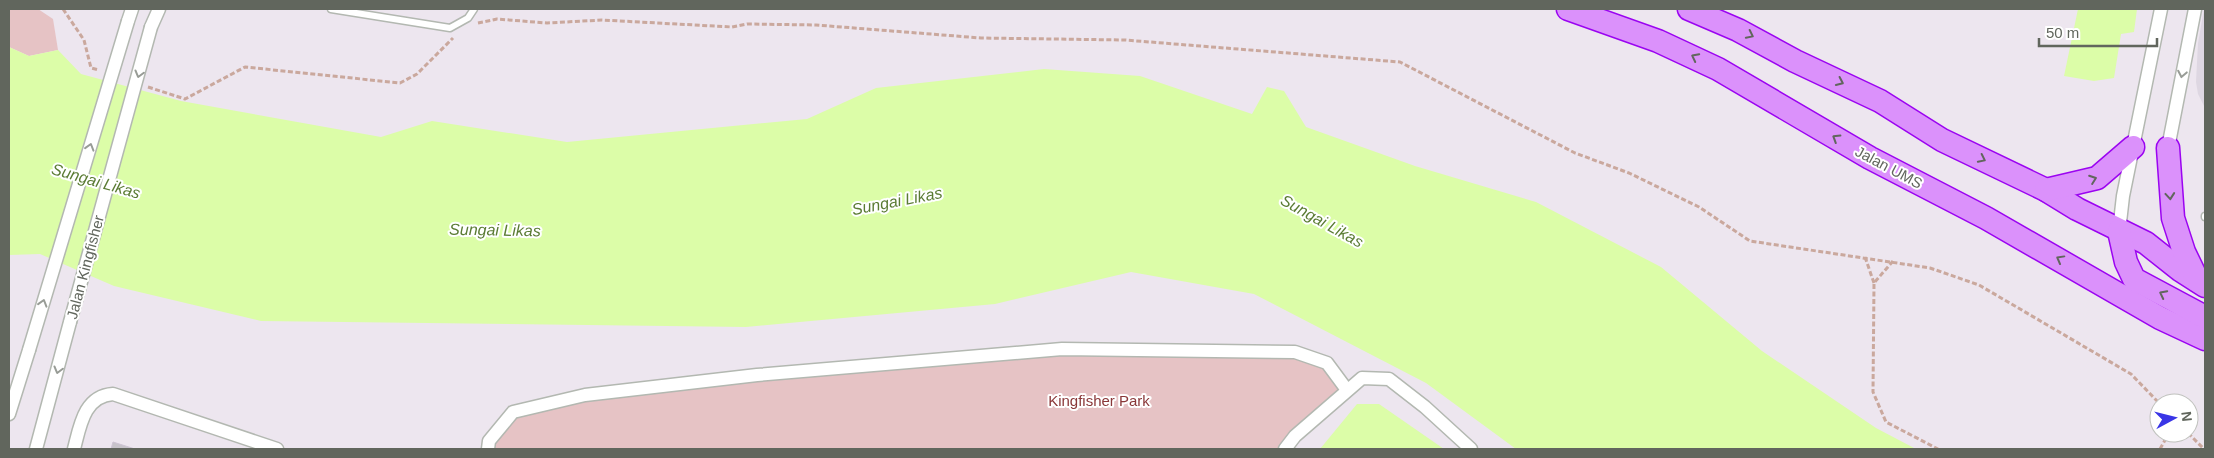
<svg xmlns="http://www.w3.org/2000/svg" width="2214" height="458" viewBox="0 0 2214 458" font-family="Arial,sans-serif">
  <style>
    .education { fill: #ded7e2 }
    .green { fill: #e6c3c5 }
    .water { fill: #dcfda8 }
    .building { fill: #c7c3ca; stroke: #cec4d4 }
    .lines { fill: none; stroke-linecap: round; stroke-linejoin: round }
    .lane-casing { stroke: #b3b8b1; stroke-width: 9 }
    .street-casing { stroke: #b3b8b1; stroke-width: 15 }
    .highway-casing { stroke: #9b04f1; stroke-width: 25 }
    .path { stroke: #caa89d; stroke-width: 3; stroke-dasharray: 5 2.5; stroke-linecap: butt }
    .lane { stroke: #fff; stroke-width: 6 }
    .street { stroke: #fff; stroke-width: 12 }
    .highway { stroke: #db91fb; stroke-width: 22 }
    .street-bridge-casing { stroke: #b3b8b1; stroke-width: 15; stroke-linecap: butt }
    .street-bridge { stroke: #fff; stroke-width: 12 }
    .oneway { stroke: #61665d }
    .oneway2 { stroke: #989c96 }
    .labels { text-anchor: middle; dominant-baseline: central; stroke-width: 4; stroke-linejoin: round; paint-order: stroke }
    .street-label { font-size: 15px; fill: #61665d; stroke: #fff }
    .park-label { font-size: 15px; fill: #8a3839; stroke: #fff }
    .water-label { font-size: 16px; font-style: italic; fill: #5a7b33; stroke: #fff }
  </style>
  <rect width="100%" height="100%" fill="#ede6ef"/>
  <!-- education -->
  <path class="education" d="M 2204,9 L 2205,9 L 2205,108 L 2198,94 L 2196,82 L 2198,43 Z"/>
  <!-- green -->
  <g class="green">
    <path d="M 9,9 L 38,9 L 53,19 L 58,50 L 29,56 L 9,47 Z"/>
    <path d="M 1062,349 L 1264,352 L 1327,363 L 1347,390 L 1285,449 L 488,449 L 513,412 L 585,395 Z"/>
  </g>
  <!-- water -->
  <g class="water">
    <path d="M 2078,9 L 2137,9 L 2134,32 L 2121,34 L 2114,78 L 2094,81 L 2064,76 Z"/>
    <path d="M 9,47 L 29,56 L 58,50 L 81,74 L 181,101 L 381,137 L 432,121 L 567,142 L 807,119 L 876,88 L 1044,69 L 1140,76 L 1252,114 L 1267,87 L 1284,91 L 1306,127 L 1415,166 L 1536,202 L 1661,267 L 1762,351 L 1876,428 L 1916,449 L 1516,449 L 1426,383 L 1254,294 L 1131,272 L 995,304 L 746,327 L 261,321 L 114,286 L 40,254 L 9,255 Z"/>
    <path d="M 1357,404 L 1379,404 L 1444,449 L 1320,449 Z"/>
  </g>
  <!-- building -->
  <path class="building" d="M 113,442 L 135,449 L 111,449 Z"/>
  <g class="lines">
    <!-- lane casing -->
    <g class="lane-casing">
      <g id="lane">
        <path d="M 331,9 L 450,28 L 468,18 L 474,9"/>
        <path d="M 2205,216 L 2205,217"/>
      </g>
    </g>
    <!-- street casing -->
    <g class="street-casing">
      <g id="street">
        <path d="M 128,21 L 132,9"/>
        <path d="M 151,27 L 159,9"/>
        <path d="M 2168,148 L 2195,9"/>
        <path d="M 2119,231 L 2123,196 L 2161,9"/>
        <path d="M 9,414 L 29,350"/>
        <path d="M 36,449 L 70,322"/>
        <path d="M 74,449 C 80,426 84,396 113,394 L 277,449"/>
        <path d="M 488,449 L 489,441 L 513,412 L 585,395 L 757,375 L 1062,349 L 1295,352 L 1327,363 L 1347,390"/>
        <path d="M 1285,449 L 1295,436 L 1362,378 L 1389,379 L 1425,407 L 1471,449"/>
      </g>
    </g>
    <!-- highway casing -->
    <g class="highway-casing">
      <g id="highway">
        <path d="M 1568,9 L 1658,41 L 1718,69 L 1870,158 L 1986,218 L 2160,318 L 2205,339"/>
        <path d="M 1689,9 L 1738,30 L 1795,61 L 1880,101 L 1942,140 L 2046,190 L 2077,209 L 2146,243 L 2180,270 L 2205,286"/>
        <path d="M 2168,148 L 2173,218 L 2184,252 L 2198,281"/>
        <path d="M 2046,190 L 2097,178 L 2133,147"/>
        <path d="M 2119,231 L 2126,262 L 2134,279 L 2205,317"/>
      </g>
    </g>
    <!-- path -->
    <g class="path">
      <path d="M 63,9 L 84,40 L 91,68 L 99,70"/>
      <path d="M 478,23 L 497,19 L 547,23 L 602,20 L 732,27 L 747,24 L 816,25 L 981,38 L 1125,40 L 1400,62 L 1575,153 L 1629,173 L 1699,207 L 1750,241 L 1930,268 L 1979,285 L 2131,374 L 2159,403"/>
      <path d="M 148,87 L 185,99 L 245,67 L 400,83 L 417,74 L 453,38"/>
      <path d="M 1865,257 L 1874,283"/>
      <path d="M 1893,261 L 1874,283 L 1873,392 L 1886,422 L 1938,449"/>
      <path d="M 2189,416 L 2189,418"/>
      <path d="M 2188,433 L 2204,449"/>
      <path d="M 2160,449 L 2169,433"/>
    </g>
    <!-- lane -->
    <use href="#lane" class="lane"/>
    <!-- street -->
    <use href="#street" class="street"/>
    <!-- highway -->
    <use href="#highway" class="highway"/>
    <!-- street-bridge casing -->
    <g class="street-bridge-casing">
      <g id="street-bridge">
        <path d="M 70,322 L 151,27"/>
        <path d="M 29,350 L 128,21"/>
      </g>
    </g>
    <!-- street-bridge -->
    <use href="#street-bridge" class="street-bridge"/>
  </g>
  <!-- one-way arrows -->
  <defs><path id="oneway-chevron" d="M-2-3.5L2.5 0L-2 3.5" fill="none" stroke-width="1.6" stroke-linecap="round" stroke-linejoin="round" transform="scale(1.25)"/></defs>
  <g class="oneway">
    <use href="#oneway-chevron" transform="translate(1750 35) rotate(26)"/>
    <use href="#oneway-chevron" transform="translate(1695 57) rotate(-153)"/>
    <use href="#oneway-chevron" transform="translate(1840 82) rotate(25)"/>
    <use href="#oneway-chevron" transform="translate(1836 138) rotate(-148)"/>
    <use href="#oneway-chevron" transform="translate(1982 159) rotate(26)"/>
    <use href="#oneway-chevron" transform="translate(2093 179) rotate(-20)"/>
    <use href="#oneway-chevron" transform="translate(2170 196) rotate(85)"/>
    <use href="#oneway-chevron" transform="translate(2060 259) rotate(-151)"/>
    <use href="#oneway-chevron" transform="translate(2163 294) rotate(-153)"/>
  </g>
  <g class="oneway2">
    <use href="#oneway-chevron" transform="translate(139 74) rotate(105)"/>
    <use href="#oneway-chevron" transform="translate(2182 74) rotate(101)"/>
    <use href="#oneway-chevron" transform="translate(90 147) rotate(-73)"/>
    <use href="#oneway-chevron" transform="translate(43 303) rotate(-73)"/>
    <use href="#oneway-chevron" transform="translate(58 370) rotate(105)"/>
  </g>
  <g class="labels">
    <!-- street labels -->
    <g class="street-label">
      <text transform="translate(1889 167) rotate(28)">Jalan UMS</text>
      <text transform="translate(85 267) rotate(-75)">Jalan Kingfisher</text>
    </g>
    <!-- park labels -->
    <g class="park-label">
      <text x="1099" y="400">Kingfisher Park</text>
    </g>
    <!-- water labels -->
    <g class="water-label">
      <text transform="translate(96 181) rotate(16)">Sungai Likas</text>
      <text transform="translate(897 201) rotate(-11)">Sungai Likas</text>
      <text transform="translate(1322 221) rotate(29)">Sungai Likas</text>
      <text transform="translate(495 230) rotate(1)">Sungai Likas</text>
    </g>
  </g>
  <!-- border -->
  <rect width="2214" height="458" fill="none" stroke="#61665d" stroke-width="20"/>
  <!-- north arrow -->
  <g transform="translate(2174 418) rotate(83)"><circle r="24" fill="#ffffff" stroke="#c0c2be"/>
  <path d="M0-4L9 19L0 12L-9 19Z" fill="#3935e6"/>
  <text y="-8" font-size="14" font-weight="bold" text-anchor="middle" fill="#61665d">N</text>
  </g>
  <!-- scale -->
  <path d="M2039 38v8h118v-8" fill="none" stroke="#61665d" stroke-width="2.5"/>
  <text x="2046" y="38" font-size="15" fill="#61665d" stroke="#ffffff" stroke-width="4" paint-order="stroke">50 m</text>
</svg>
